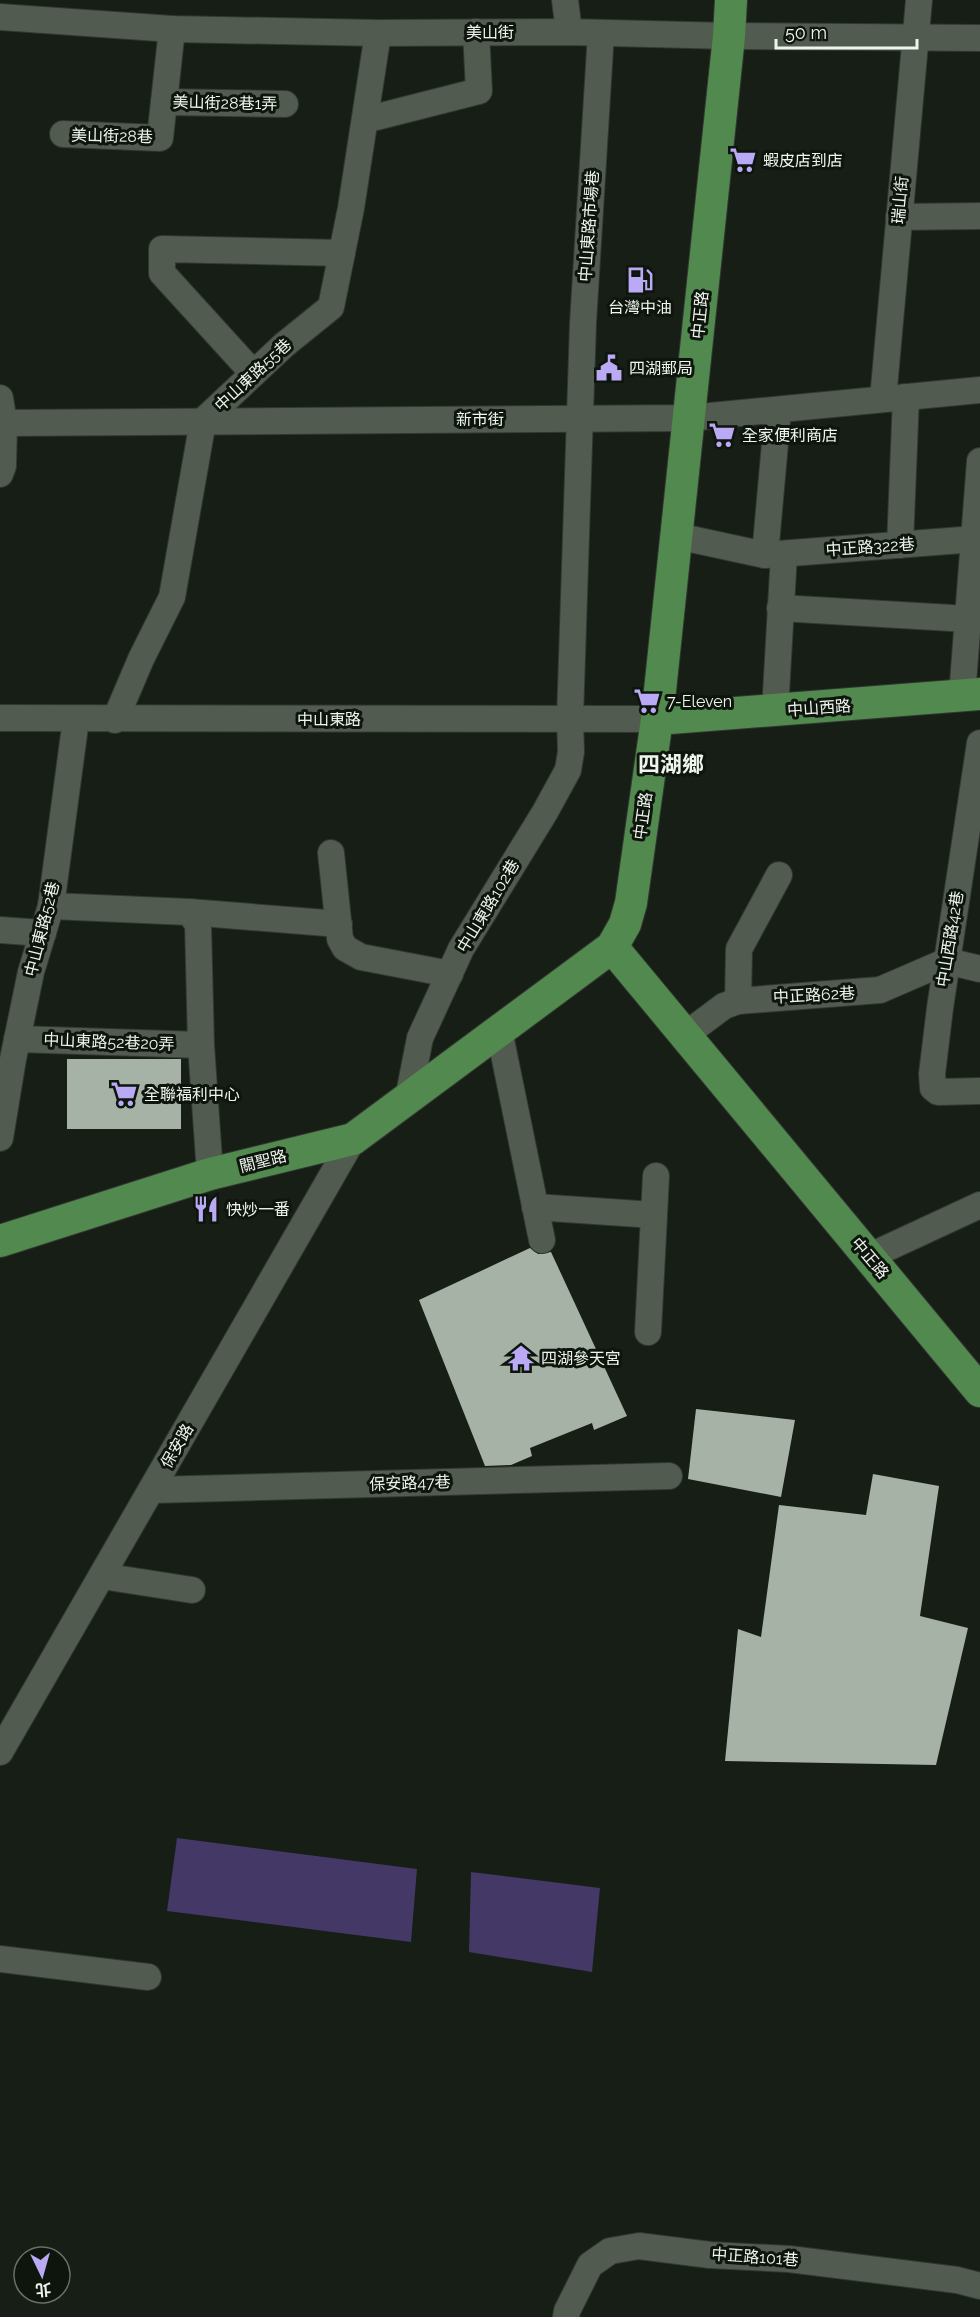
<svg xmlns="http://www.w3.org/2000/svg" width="980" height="2317" viewBox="0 0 980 2317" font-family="Raleway,'Noto Sans TC',sans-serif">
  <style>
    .green { fill: #433866 }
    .building { fill: #a7b2a6 }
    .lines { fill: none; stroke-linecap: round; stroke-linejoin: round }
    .minor-casing { stroke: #323732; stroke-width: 28 }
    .major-casing { stroke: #323732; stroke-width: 34 }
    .minor { stroke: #515b50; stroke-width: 26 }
    .major { stroke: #52894f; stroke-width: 32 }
    .labels { text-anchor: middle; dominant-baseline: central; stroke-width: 6; stroke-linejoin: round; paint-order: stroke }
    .street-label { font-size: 16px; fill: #eff5ee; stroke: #0d150c }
    .poi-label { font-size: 16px; fill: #eff5ee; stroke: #0d150c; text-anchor: start }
    .district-label { font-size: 22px; font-weight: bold; fill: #eff5ee; stroke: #0d150c }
  </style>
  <rect width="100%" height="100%" fill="#161e15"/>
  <!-- green -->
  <g class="green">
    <path d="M 177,1838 L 417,1869 L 411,1942 L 167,1911 Z"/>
    <path d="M 471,1872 L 600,1888 L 592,1972 L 469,1952 Z"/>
  </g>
  <!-- building -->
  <g class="building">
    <rect x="67" y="1059" width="114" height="70"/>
    <path d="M 530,1248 L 538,1254 L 551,1252 L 627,1416 L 594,1430 L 592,1423 L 530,1448 L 532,1456 L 511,1465 L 485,1466 L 419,1300 Z"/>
    <path d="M 696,1409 L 795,1420 L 781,1497 L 688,1479 Z"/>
    <path d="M 873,1474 L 939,1486 L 920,1616 L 968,1628 L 936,1765 L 725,1761 L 738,1629 L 761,1637 L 779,1505 L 866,1515 Z"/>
  </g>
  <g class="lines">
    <!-- minor casing -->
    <g class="minor-casing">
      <g id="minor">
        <path d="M 565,0 L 569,32"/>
        <path d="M 0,17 L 172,29 L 378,33 L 569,32 L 729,36 L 980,38"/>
        <path d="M 164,102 L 285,104"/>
        <path d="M 365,120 L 479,91 L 476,32"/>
        <path d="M 63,134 L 160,138 L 172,29"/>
        <path d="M 899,217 L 980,216"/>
        <path d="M 253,373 L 162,273 L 162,249 L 342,253"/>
        <path d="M 0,398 L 4,423 L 689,418 L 980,390"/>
        <path d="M 883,399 L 919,0"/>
        <path d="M 778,410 L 765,555 L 975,539"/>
        <path d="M 0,474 L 3,466 L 4,423"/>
        <path d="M 677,536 L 765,555"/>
        <path d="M 900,545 L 906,397"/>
        <path d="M 780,608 L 969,619"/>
        <path d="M 962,696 L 980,461"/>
        <path d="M 775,711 L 784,554"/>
        <path d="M 0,718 L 657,719"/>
        <path d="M 115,720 L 141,659 L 172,597 L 203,421 L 284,345 L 331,307 L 351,208 L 378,33"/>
        <path d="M 980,743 L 940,1008 L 932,1074 L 933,1088 L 938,1092 L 980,1091"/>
        <path d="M 331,853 L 340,939 L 345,948 L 361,957 L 450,974"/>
        <path d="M 51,906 L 189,912 L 198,924 L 201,1045 L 210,1174"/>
        <path d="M 189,912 L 339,924"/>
        <path d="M 0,930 L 43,933"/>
        <path d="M 738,1001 L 739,949 L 779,875"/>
        <path d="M 499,1030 L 542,1240"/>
        <path d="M 685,1035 L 724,1006 L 738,1001 L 880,990 L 947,961 L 980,969"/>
        <path d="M 17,1039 L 201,1045"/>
        <path d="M 408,1099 L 420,1038 L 461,949 L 545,812 L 568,770 L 571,752 L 570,718 L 583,323 L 601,33"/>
        <path d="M 0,1138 L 13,1059 L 31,972 L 51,906 L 76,719"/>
        <path d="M 535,1207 L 654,1215"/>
        <path d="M 868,1257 L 980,1205"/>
        <path d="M 648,1332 L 656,1176"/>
        <path d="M 152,1490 L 669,1476"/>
        <path d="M 102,1576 L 192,1590"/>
        <path d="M 0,1752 L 353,1139"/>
        <path d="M 0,1959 L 148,1977"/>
        <path d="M 566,2317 L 567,2311 L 590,2265 L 610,2251 L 639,2246 L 710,2255 L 789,2259 L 957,2280 L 980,2286"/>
      </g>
    </g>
    <!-- major casing -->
    <g class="major-casing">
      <g id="major">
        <path d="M 657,719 L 980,694"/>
        <path d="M 612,947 L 980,1391"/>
        <path d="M 0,1241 L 210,1174 L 353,1139 L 612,947 L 625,924 L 631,903 L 657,719 L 729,36 L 731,0"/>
      </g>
    </g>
    <!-- minor -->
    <use href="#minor" class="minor"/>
    <!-- major -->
    <use href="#major" class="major"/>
  </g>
  <!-- icons -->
  <defs>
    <g id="supermarket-bare" transform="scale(2.07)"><path d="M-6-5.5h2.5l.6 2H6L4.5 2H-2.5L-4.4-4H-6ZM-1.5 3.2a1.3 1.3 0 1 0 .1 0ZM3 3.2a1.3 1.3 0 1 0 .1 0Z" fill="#baaaf6" stroke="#0d150c" stroke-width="2.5" paint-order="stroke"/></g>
    <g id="fuel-bare" transform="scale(2.07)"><path d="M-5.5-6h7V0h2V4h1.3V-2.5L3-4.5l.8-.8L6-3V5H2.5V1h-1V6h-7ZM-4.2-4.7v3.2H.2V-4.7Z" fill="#baaaf6" stroke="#0d150c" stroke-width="2.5" paint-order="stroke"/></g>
    <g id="civic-bare" transform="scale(2.07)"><path d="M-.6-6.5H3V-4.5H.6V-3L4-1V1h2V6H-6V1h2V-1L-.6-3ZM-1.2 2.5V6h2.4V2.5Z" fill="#baaaf6" stroke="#0d150c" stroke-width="2.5" paint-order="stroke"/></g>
    <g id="restaurant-bare" transform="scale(2.07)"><path d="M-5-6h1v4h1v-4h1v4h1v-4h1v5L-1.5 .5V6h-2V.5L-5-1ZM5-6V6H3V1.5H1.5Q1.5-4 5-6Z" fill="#baaaf6" stroke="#0d150c" stroke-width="2.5" paint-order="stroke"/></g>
    <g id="temple-bare" transform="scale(2.07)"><path d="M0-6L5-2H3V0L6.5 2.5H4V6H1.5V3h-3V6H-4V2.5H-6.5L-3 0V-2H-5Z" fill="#baaaf6" stroke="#0d150c" stroke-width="2.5" paint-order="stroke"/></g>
  </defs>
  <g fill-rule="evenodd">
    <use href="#supermarket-bare" x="743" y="160"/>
    <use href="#fuel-bare" x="640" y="280"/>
    <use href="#civic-bare" x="609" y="368"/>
    <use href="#supermarket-bare" x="722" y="435"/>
    <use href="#supermarket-bare" x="647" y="701"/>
    <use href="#supermarket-bare" x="124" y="1094"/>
    <use href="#restaurant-bare" x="206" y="1209"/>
    <use href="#temple-bare" x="521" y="1358"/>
  </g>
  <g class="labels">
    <!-- street labels -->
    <g class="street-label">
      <text x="490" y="32">美山街</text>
      <text transform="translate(225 103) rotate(1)">美山街28巷1弄</text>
      <text transform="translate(112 136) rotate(1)">美山街28巷</text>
      <text transform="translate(900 200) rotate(-85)">瑞山街</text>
      <text transform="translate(589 226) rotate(-86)">中山東路市場巷</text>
      <text transform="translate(700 315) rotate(-84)">中正路</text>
      <text transform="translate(253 375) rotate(-43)">中山東路55巷</text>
      <text x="480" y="419">新市街</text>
      <text transform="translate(870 547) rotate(-4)">中正路322巷</text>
      <text transform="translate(819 708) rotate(-4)">中山西路</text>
      <text x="329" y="719">中山東路</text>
      <text transform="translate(643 816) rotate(-82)">中正路</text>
      <text transform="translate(488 906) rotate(-59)">中山東路102巷</text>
      <text transform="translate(42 929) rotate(-76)">中山東路52巷</text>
      <text transform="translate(950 939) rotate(-81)">中山西路42巷</text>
      <text transform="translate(814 995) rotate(-3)">中正路62巷</text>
      <text transform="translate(109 1042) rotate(2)">中山東路52巷20弄</text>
      <text transform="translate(263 1161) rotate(-14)">關聖路</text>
      <text transform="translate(870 1258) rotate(50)">中正路</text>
      <text transform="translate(177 1446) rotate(-60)">保安路</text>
      <text transform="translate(410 1483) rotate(-2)">保安路47巷</text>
      <text transform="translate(755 2257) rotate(4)">中正路101巷</text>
    </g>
    <!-- poi labels -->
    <g class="poi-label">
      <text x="763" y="160">蝦皮店到店</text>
      <text x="640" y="307" text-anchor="middle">台灣中油</text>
      <text x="629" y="368">四湖郵局</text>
      <text x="742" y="435">全家便利商店</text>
      <text x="667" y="701">7-Eleven</text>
      <text x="144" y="1094">全聯福利中心</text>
      <text x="226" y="1209">快炒一番</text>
      <text x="541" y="1358">四湖參天宮</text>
    </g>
    <!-- district labels -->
    <g class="district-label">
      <text x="671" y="764">四湖鄉</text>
    </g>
  </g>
  <!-- north arrow -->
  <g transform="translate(42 2275) rotate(175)"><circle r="28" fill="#0d150c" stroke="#676f66" stroke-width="1.5"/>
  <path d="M0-4.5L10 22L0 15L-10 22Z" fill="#baaaf6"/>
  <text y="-9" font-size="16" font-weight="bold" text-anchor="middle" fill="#eff5ee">北</text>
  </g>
  <!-- scale -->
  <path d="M776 39v9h141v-9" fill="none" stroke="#eff5ee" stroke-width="3"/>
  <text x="785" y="39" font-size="18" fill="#eff5ee" stroke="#0d150c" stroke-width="4.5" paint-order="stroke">50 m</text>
</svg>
